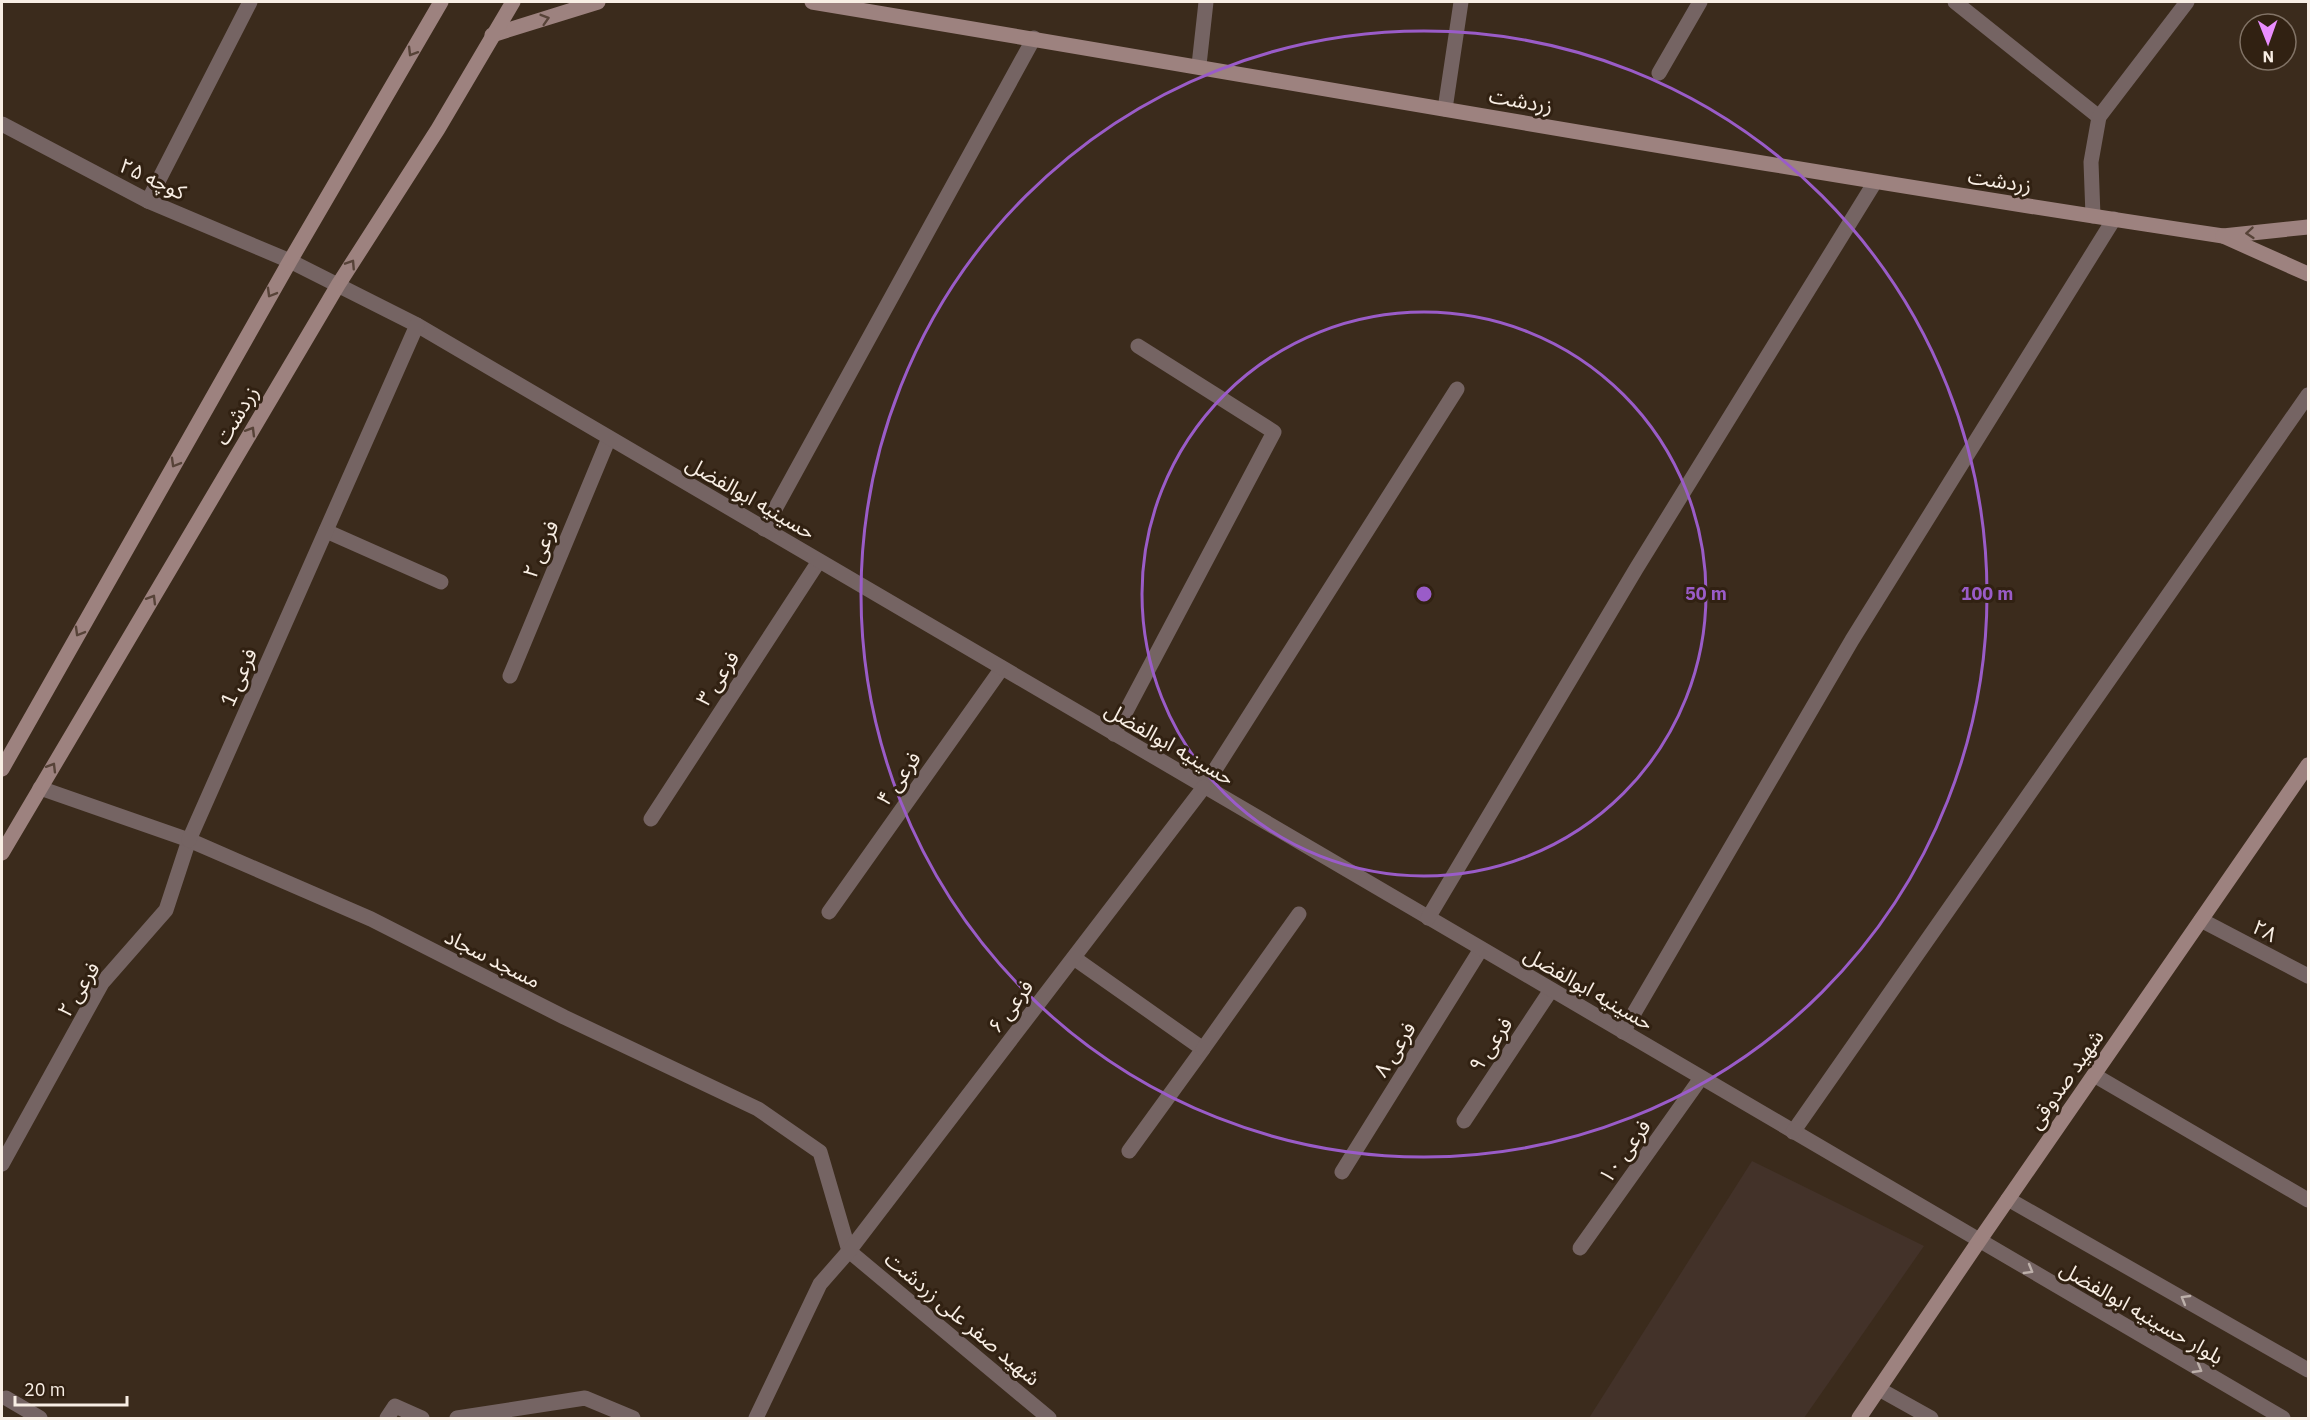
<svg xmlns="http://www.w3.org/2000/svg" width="2310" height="1420" viewBox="0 0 2310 1420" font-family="'IBM Plex Sans','Noto Sans Arabic',sans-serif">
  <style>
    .education { fill: #433229 }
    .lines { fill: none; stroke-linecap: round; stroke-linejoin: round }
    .lane { stroke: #756463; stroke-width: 15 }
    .street { stroke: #756463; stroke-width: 15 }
    .secondary { stroke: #9d827f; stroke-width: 15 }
    .oneway { stroke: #574338 }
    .oneway2 { stroke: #bdb0aa }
    .ring { fill: none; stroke: #9a5cc8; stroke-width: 3 }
    .labels { text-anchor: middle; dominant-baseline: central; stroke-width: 6; stroke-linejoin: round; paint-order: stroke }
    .street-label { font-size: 21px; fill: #f8eee4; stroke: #312112 }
    .centre { fill: #9a5cc8; stroke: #312112; stroke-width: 3 }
    .ring-label { font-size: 18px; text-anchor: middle; font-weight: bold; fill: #9a5cc8; stroke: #312112; stroke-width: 6; stroke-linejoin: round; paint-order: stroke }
  </style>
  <rect width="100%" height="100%" fill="#3b2b1c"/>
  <!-- education -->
  <path class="education" d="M 1752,1161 L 1924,1246 L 1804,1418 L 1589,1418 Z"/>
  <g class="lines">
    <!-- lane -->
    <g class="lane">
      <path d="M 148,201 L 250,2"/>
      <path d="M 764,529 L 1034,38"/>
      <path d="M 510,676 L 609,438"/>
      <path d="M 1114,734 L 1274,432 L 1138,346"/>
      <path d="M 1204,787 L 1457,389"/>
      <path d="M 651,819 L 819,561"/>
      <path d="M 829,912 L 1002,668"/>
      <path d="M 2201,920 L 2308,976"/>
      <path d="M 1074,958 L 1203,1049 L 1129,1151"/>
      <path d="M 1203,1049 L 1299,914"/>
      <path d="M 2094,1075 L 2308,1200"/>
      <path d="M 1464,1121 L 1551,990"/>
      <path d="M 2,1164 L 102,983 L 166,910 L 189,840"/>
      <path d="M 1342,1172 L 1481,949"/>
      <path d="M 1580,1248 L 1701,1078"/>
      <path d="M 1879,1389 L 1931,1418"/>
      <path d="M 6,1398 L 40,1418"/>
    </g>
    <!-- street -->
    <g class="street">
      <path d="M 1955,2 L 2099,117"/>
      <path d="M 1199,65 L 1206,2"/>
      <path d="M 1659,73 L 1700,2"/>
      <path d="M 1445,109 L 1461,2"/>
      <path d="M 2,124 L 148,201 L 290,261 L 417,325 L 2283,1418"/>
      <path d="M 2093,216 L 2091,162 L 2099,117 L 2187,2"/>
      <path d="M 326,531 L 441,582"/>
      <path d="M 40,788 L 189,840 L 371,919 L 564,1017 L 758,1109 L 820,1152 L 849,1251"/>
      <path d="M 189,840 L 417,325"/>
      <path d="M 1428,918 L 1636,569 L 1875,182"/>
      <path d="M 1623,1032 L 1852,640 L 2114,219"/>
      <path d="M 1793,1132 L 2308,395"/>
      <path d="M 2008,1199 L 2308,1370"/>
      <path d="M 849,1251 L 1049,1418"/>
      <path d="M 387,1418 L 395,1406 L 422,1418"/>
      <path d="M 457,1418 L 585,1398 L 633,1418"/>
      <path d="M 756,1418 L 820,1284 L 849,1251 L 1204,787"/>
    </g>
    <!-- secondary -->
    <g class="secondary">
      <path d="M 812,2 C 1282,80 1751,165 2223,236"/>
      <path d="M 492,35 L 598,2"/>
      <path d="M 2308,227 L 2223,236 L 2308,274"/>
      <path d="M 2,769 L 290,261 L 441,2"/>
      <path d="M 2,853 L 338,285 L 438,129 L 513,2"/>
      <path d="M 1859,1418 L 1979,1241 L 2308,765"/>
    </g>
  </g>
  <!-- one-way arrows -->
  <defs><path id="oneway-chevron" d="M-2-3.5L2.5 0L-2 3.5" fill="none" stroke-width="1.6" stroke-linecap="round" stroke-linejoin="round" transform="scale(1.5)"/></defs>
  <g class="oneway">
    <use href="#oneway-chevron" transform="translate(545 19) rotate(-17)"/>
    <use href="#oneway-chevron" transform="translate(412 52) rotate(121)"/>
    <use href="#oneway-chevron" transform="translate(2250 233) rotate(175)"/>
    <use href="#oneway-chevron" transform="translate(351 264) rotate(-57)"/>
    <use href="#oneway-chevron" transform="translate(271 293) rotate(120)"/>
    <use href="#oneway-chevron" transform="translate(251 431) rotate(-59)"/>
    <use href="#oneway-chevron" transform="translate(175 463) rotate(120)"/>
    <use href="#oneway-chevron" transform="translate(152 599) rotate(-59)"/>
    <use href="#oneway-chevron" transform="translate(79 632) rotate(120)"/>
    <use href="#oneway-chevron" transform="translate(52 767) rotate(-59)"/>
  </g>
  <g class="oneway2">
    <use href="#oneway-chevron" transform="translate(2029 1270) rotate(30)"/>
    <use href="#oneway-chevron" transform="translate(2185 1299) rotate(-150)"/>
    <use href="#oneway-chevron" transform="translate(2198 1369) rotate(30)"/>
  </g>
  <!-- distance rings -->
  <g class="ring">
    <circle cx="1424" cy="594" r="282"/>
    <circle cx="1424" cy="594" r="563"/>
  </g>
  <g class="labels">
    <!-- street labels -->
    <g class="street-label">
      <text transform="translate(1521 100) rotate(10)">زردشت</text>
      <text transform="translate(153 178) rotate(25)">۲۵ کوچه</text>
      <text transform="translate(2000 180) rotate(9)">زردشت</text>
      <text transform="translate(236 415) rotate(-59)">زردشت</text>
      <text transform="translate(751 497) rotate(30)">حسینیه ابوالفضل</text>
      <text transform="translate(540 549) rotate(-67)">فرعی ۲</text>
      <text transform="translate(238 677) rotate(-66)">فرعی 1</text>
      <text transform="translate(717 678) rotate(-57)">فرعی ۳</text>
      <text transform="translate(1170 743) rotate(30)">حسینیه ابوالفضل</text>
      <text transform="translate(898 778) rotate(-55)">فرعی ۴</text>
      <text transform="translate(2265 930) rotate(28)">۲۸</text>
      <text transform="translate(493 958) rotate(27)">مسجد سجاد</text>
      <text transform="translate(1589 988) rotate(30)">حسینیه ابوالفضل</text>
      <text transform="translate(78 989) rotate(-58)">فرعی ۲</text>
      <text transform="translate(1010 1006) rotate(-53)">فرعی ۶</text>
      <text transform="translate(1490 1044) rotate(-56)">فرعی ۹</text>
      <text transform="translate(1394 1049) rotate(-58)">فرعی ۸</text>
      <text transform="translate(2065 1079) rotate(-55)">شهید صدوقی</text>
      <text transform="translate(1624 1151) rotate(-54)">فرعی ۱۰</text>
      <text transform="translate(2142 1312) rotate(30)">بلوار حسینیه ابوالفضل</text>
      <text transform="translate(963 1318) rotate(40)">شهید صفر علی زردشت</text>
    </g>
  </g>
  <circle cx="1424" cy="594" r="9" class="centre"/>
  <g class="ring-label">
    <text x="1706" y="600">50 m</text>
    <text x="1987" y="600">100 m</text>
  </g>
  <!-- border -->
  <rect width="2310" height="1420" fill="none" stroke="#f8eee4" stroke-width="6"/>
  <!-- north arrow -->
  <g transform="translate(2268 42) rotate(179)"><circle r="28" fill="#312112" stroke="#817366" stroke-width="1.5"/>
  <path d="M0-4.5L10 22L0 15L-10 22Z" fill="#e98dfe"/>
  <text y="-9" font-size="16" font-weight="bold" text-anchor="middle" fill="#f8eee4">N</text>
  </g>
  <!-- scale -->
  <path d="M15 1396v9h112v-9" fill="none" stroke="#f8eee4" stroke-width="3"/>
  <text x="24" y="1396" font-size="18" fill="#f8eee4" stroke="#312112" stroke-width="4.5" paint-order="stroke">20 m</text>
</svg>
